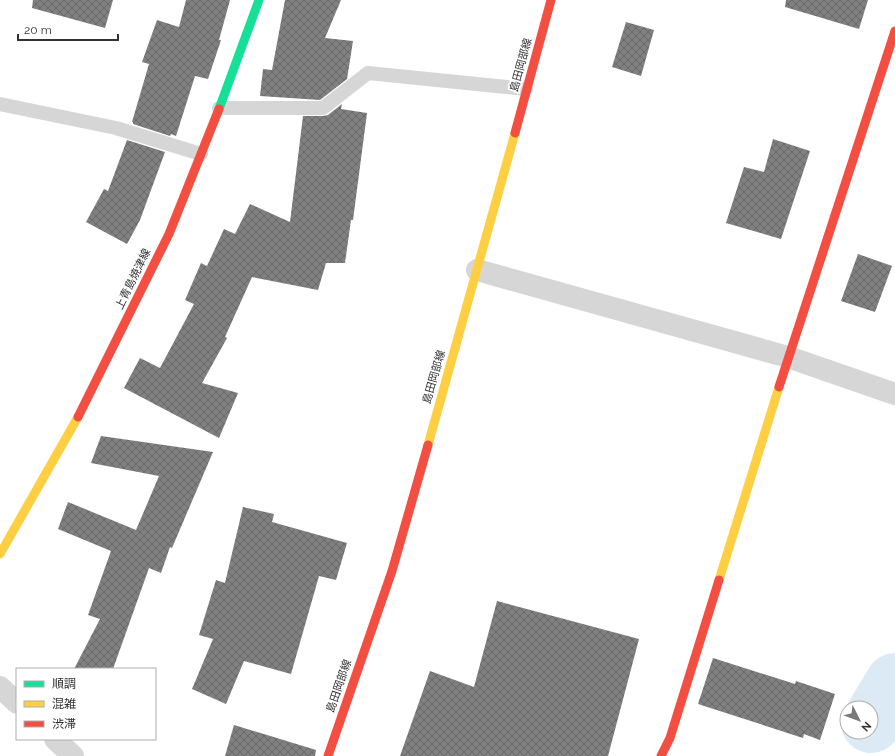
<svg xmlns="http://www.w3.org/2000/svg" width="895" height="756" viewBox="0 0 895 756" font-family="Raleway,'Noto Sans JP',sans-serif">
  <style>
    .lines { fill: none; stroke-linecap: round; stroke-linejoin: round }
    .river { stroke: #dbeaf4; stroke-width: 60 }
    .building { fill: url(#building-cross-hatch) }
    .lane { stroke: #d6d6d6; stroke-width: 14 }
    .street { stroke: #d6d6d6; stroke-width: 22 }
    .fast { stroke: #16e098; stroke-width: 9 }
    .slow { stroke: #ffcf43; stroke-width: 9 }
    .jam { stroke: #f24e42; stroke-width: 9 }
    .labels { text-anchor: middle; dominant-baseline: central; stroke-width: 4; stroke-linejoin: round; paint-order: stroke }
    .street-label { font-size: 11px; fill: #323232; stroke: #fff }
  </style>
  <defs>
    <pattern id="building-cross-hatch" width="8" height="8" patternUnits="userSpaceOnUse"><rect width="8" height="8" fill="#808080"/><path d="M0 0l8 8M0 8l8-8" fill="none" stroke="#696969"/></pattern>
  </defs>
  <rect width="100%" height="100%" fill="#fff"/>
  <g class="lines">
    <!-- river -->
    <path class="river" d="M 871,723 L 895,683"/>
  </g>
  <!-- building -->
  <g class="building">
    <path d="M 33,0 L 113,0 L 105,28 L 32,8 Z"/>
    <path d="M 186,0 L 230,0 L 219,40 L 221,40 L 208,79 L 195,76 L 176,136 L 171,134 L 170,136 L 133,124 L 133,122 L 132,122 L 149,64 L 142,62 L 157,20 L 179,27 Z"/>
    <path d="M 285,0 L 341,0 L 325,38 L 353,41 L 347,79 L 320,100 L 260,96 L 263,69 L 272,70 Z"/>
    <path d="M 786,0 L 868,0 L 859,29 L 785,7 Z"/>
    <path d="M 626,22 L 654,30 L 641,76 L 612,67 Z"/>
    <path d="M 342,104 L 341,109 L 367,113 L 353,220 L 351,220 L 345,263 L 326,263 L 318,290 L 252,277 L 225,337 L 227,338 L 202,383 L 238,393 L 219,438 L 124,388 L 140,358 L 160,368 L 194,304 L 185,300 L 201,263 L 207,266 L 224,229 L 235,234 L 250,204 L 290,222 L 303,116 L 323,116 L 328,115 Z"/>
    <path d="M 773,139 L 810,151 L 781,239 L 726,223 L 744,167 L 764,172 Z"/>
    <path d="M 127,140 L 165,152 L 140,220 L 127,244 L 86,222 L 104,189 L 108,191 Z"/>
    <path d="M 858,254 L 892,266 L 875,312 L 841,301 Z"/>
    <path d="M 101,436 L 213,452 L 172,548 L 170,547 L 161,573 L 149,568 L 113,669 L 74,669 L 100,619 L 88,615 L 111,551 L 58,529 L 68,502 L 136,530 L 159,476 L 91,463 Z"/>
    <path d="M 243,507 L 274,514 L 272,522 L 347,543 L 336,580 L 319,576 L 291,674 L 244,661 L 226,704 L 192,689 L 213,639 L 199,635 L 216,580 L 225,583 Z"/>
    <path d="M 497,601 L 639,639 L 608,756 L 400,756 L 430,671 L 474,687 Z"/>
    <path d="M 713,658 L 795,684 L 796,681 L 835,694 L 820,740 L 804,734 L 803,738 L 698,704 Z"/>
    <path d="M 234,725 L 316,750 L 315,756 L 225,756 Z"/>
  </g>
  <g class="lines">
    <!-- lane -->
    <g class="lane">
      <path d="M 0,104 L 116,128 L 201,154"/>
      <path d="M 219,108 L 323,108 L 368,73 L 526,89"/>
    </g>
    <!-- street -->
    <g class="street">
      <path d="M 477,270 L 788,357 L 895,394"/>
      <path d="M 0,687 L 17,703"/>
      <path d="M 55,739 L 73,756"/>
    </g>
    <!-- fast -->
    <path class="fast" d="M 219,109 L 259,0"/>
    <!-- slow -->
    <g class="slow">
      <path d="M 428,445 L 515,133"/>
      <path d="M 0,554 L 78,417"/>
      <path d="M 719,580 L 779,387"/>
    </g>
    <!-- jam -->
    <g class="jam">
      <path d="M 515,133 L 551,0"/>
      <path d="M 779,387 L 895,31"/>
      <path d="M 78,417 L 169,234 L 219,109"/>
      <path d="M 328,756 L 392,571 L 428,445"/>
      <path d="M 661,756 L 670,738 L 719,580"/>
    </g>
  </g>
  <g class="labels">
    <!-- street labels -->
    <g class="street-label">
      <text transform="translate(521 65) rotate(-75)">島田岡部線</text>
      <text transform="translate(133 279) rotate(-64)">上青島焼津線</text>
      <text transform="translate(434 377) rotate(-74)">島田岡部線</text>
      <text transform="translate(339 686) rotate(-71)">島田岡部線</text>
    </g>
  </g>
  <!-- legend -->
  <rect x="16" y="668" width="140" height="72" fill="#ffffff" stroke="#adadad"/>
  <rect x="24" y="681" width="20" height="6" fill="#16e098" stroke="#adadad"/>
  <text x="52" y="688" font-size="12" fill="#323232">順調</text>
  <rect x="24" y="701" width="20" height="6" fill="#ffcf43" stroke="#adadad"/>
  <text x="52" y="708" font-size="12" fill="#323232">混雑</text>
  <rect x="24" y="721" width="20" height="6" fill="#f24e42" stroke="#adadad"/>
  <text x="52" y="728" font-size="12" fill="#323232">渋滞</text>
  <!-- north arrow -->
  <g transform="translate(859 720) rotate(132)"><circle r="19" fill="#ffffff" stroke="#adadad"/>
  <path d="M0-3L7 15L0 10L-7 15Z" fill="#7a7a7a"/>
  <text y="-6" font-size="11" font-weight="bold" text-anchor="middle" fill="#323232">N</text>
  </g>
  <!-- scale -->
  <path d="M18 34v6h100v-6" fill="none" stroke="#323232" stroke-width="2"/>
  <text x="24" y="34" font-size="12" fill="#323232" stroke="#ffffff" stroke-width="3" paint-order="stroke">20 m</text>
</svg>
